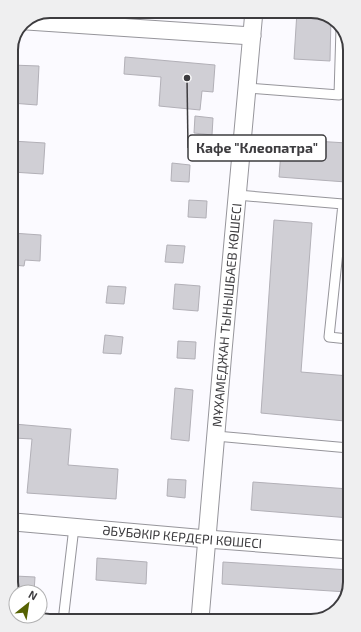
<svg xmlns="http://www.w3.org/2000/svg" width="361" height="632" viewBox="0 0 361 632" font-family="'Exo 2',sans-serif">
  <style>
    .building { fill: #d0cfd5; stroke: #b2b0b7 }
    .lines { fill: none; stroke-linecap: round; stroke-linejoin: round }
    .lane-casing { stroke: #96959b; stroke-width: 11 }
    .street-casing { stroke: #96959b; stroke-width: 19 }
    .lane { stroke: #fff; stroke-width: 9 }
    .street { stroke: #fff; stroke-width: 17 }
    .labels { text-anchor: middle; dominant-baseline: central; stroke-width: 4; stroke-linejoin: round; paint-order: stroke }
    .street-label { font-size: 13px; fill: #3d3c3f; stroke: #fff }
    .rim { fill: none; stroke: #3d3c3f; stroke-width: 2 }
    .leader { fill: none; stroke: #3d3c3f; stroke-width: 1.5 }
    .callout-dot { fill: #3d3c3f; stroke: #fff; stroke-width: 1.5 }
    .callout { fill: #fff; stroke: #3d3c3f; stroke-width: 1.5 }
    .callout-label { font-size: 14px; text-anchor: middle; font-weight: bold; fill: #3d3c3f }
  </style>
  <rect width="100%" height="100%" fill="#fbfaff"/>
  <!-- building -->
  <g class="building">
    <path d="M 297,11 L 313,11 L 331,17 L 330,61 L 294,59 Z"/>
    <path d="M 125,57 L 215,65 L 213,92 L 202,91 L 200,110 L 159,106 L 161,77 L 124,74 Z"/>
    <path d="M 11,65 L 39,66 L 37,105 L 11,103 Z"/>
    <path d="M 195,116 L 213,118 L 212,135 L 194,133 Z"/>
    <path d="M 282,139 L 347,143 L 346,182 L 279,177 Z"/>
    <path d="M 12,141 L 45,143 L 43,174 L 12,172 Z"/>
    <path d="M 172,163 L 190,165 L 189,182 L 171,181 Z"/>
    <path d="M 189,200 L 207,201 L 206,218 L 188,217 Z"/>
    <path d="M 274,220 L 312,223 L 301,372 L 349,376 L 345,421 L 261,413 Z"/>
    <path d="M 12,233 L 41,235 L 40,261 L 25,260 L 24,266 L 13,265 Z"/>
    <path d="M 167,245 L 185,246 L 183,263 L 165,262 Z"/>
    <path d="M 175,284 L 200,286 L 198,311 L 173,309 Z"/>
    <path d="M 108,286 L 126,287 L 124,304 L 106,303 Z"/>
    <path d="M 105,335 L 123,337 L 121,354 L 103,353 Z"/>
    <path d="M 178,341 L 196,342 L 195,359 L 177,358 Z"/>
    <path d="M 175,388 L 193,390 L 189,441 L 171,439 Z"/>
    <path d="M 14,424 L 71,429 L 68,465 L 118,469 L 116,499 L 27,493 L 32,439 L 14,438 Z"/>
    <path d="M 168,479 L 186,480 L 185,498 L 167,496 Z"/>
    <path d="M 253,482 L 349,489 L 350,518 L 251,510 Z"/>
    <path d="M 97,558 L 147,562 L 146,584 L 96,580 Z"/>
    <path d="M 223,562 L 350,570 L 350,582 L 347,592 L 222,584 Z"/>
    <path d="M 15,576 L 35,577 L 34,592 L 15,592 Z"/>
  </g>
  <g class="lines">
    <!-- lane casing -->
    <g class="lane-casing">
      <g id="lane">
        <path d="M 247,88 L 339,95 L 341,28"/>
        <path d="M 237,195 L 343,204 L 329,337 L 348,339"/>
        <path d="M 216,436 L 349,448"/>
        <path d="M 63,621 L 74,527"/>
      </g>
    </g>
    <!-- street casing -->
    <g class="street-casing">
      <g id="street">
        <path d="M 27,21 L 252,36"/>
        <path id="s1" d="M 14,522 L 207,539 L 350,550"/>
        <path id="s2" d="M 200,619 L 223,351 L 254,11"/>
      </g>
    </g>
    <!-- lane -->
    <use href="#lane" class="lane"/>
    <!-- street -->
    <use href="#street" class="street"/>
  </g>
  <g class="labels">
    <!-- street labels -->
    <g class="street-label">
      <text stroke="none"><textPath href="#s2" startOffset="305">МҰХАМЕДЖАН ТЫНЫШБАЕВ КӨШЕСІ</textPath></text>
      <text stroke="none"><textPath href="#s1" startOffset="169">ӘБУБӘКІР КЕРДЕРІ КӨШЕСІ</textPath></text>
    </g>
  </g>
  <!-- crop -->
  <path d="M0 0H361V632H0ZM50 18H311A32 32 0 0 1 343 50V582A32 32 0 0 1 311 614H50A32 32 0 0 1 18 582V50A32 32 0 0 1 50 18Z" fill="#efeff0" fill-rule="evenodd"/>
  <path class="rim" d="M50 18H311A32 32 0 0 1 343 50V582A32 32 0 0 1 311 614H50A32 32 0 0 1 18 582V50A32 32 0 0 1 50 18Z"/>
  <!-- callouts -->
  <path class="leader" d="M187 78L188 148"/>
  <circle class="callout-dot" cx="187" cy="78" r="4"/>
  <rect class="callout" x="188" y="135" width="138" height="26" rx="4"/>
  <g class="callout-label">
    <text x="257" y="153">Кафе "Клеопатра"</text>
  </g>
  <!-- north arrow -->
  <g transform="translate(28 604) rotate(30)"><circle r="19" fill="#ffffff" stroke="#b1b1b2"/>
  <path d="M0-3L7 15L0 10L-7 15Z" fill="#566202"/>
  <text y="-6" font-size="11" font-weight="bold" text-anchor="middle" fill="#3d3c3f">N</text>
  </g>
</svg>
